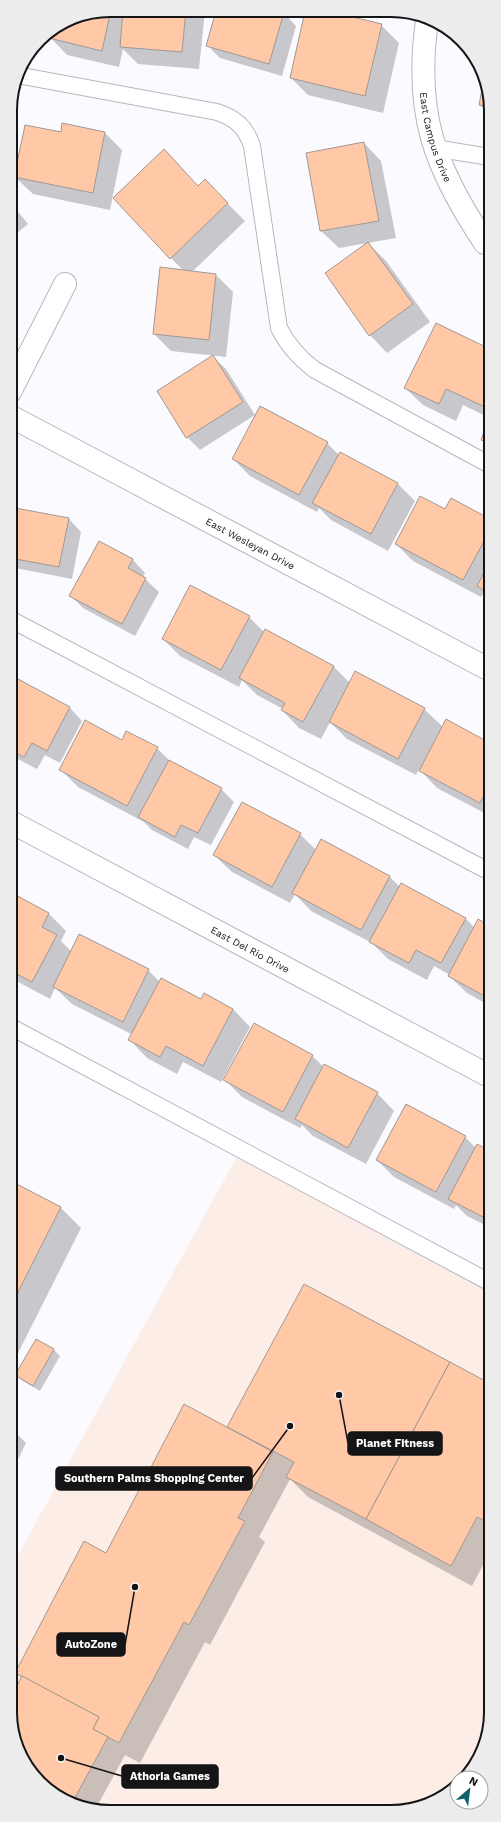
<svg xmlns="http://www.w3.org/2000/svg" width="501" height="1822" viewBox="0 0 501 1822" font-family="'Work Sans',sans-serif">
  <style>
    .commercial { fill: #fceee7 }
    .shadow { fill: #0003 }
    .building { fill: #ffc8a7; stroke: #a19893 }
    .lines { fill: none; stroke-linecap: round; stroke-linejoin: round }
    .service-casing { stroke: #b8b6bf; stroke-width: 18 }
    .minor-casing { stroke: #b8b6bf; stroke-width: 24 }
    .service { stroke: #fff; stroke-width: 16 }
    .minor { stroke: #fff; stroke-width: 22 }
    .labels { text-anchor: middle; dominant-baseline: central; stroke-width: 3; stroke-linejoin: round; paint-order: stroke }
    .street-label { font-size: 10px; fill: #151417; stroke: #fff }
    .rim { fill: none; stroke: #151417; stroke-width: 2 }
    .leader { fill: none; stroke: #151417; stroke-width: 1.5 }
    .callout-dot { fill: #151417; stroke: #fff; stroke-width: 1.5 }
    .callout { fill: #151417; stroke: #151417; stroke-width: 1.5 }
    .callout-label { font-size: 11px; text-anchor: middle; font-weight: bold; fill: #fff }
  </style>
  <rect width="100%" height="100%" fill="#fbfbff"/>
  <!-- commercial -->
  <path class="commercial" d="M 241,1149 L 491,1283 L 491,1718 L 483,1750 L 466,1778 L 457,1778 L 457,1785 L 435,1802 L 404,1811 L 91,1810 L 60,1799 L 35,1778 L 11,1725 L 11,1568 Z"/>
  <!-- shadow -->
  <g class="shadow">
    <path d="M 110,10 L 205,11 L 199,69 L 138,64 L 123,49 L 119,67 L 67,55 L 50,37 L 45,35 L 72,18 Z"/>
    <path d="M 217,11 L 277,11 L 284,13 L 296,26 L 282,76 L 220,58 L 207,45 Z"/>
    <path d="M 381,25 L 399,43 L 383,113 L 308,95 L 291,78 Z"/>
    <path d="M 485,80 L 490,97 L 490,115 L 480,105 Z"/>
    <path d="M 61,133 L 105,133 L 122,150 L 110,210 L 33,194 L 15,177 Z"/>
    <path d="M 364,143 L 381,161 L 396,238 L 339,248 L 321,231 Z"/>
    <path d="M 198,187 L 222,198 L 245,221 L 192,272 L 216,275 L 233,292 L 226,357 L 171,351 L 154,334 L 184,271 L 171,258 Z"/>
    <path d="M 10,202 L 28,224 L 10,239 Z"/>
    <path d="M 368,243 L 386,261 L 430,322 L 387,353 L 370,335 L 326,273 Z"/>
    <path d="M 436,324 L 490,350 L 490,448 L 482,440 L 490,418 L 463,405 L 456,421 L 423,405 L 405,388 Z"/>
    <path d="M 213,357 L 226,369 L 255,415 L 200,450 L 187,437 Z"/>
    <path d="M 327,443 L 339,455 L 397,483 L 415,501 L 388,551 L 331,520 L 319,508 L 317,512 L 250,476 L 233,459 Z"/>
    <path d="M 451,499 L 490,520 L 490,599 L 484,592 L 481,597 L 413,561 L 396,544 L 445,511 Z"/>
    <path d="M 10,508 L 69,519 L 81,532 L 72,579 L 10,567 Z"/>
    <path d="M 99,542 L 133,560 L 145,573 L 143,577 L 159,592 L 135,636 L 83,608 L 71,596 Z"/>
    <path d="M 249,617 L 264,632 L 333,666 L 350,683 L 424,709 L 443,727 L 446,721 L 490,744 L 490,816 L 437,788 L 419,769 L 416,775 L 347,739 L 330,722 L 321,739 L 299,728 L 282,710 L 283,709 L 257,695 L 242,680 L 239,687 L 180,656 L 163,639 Z"/>
    <path d="M 18,681 L 70,708 L 82,721 L 60,763 L 45,755 L 37,769 L 10,755 L 10,695 Z"/>
    <path d="M 122,741 L 157,748 L 171,762 L 221,789 L 234,802 L 211,845 L 194,837 L 188,849 L 152,830 L 144,822 L 78,787 L 60,769 Z"/>
    <path d="M 300,834 L 316,850 L 389,876 L 400,887 L 465,918 L 475,928 L 479,921 L 490,927 L 490,1006 L 467,993 L 449,976 L 450,975 L 434,966 L 427,980 L 388,959 L 372,943 L 311,911 L 295,894 L 290,903 L 232,872 L 214,855 Z"/>
    <path d="M 12,894 L 49,914 L 66,931 L 61,941 L 71,951 L 148,970 L 160,982 L 201,1001 L 204,994 L 233,1009 L 250,1027 L 221,1082 L 183,1062 L 177,1074 L 147,1058 L 130,1040 L 133,1035 L 72,1004 L 55,988 L 50,999 L 11,978 L 11,898 Z"/>
    <path d="M 312,1056 L 324,1067 L 377,1093 L 394,1111 L 366,1164 L 313,1136 L 302,1125 L 300,1128 L 242,1097 L 225,1080 Z"/>
    <path d="M 465,1137 L 476,1148 L 491,1152 L 491,1228 L 467,1216 L 456,1205 L 454,1209 L 394,1177 L 377,1160 Z"/>
    <path d="M 11,1182 L 60,1207 L 81,1228 L 11,1367 Z"/>
    <path d="M 304,1285 L 491,1384 L 491,1550 L 472,1586 L 308,1497 L 290,1479 L 259,1537 L 265,1542 L 210,1645 L 205,1642 L 140,1763 L 125,1755 L 95,1810 L 91,1810 L 60,1799 L 35,1778 L 11,1725 L 11,1699 L 22,1678 L 16,1673 L 106,1554 L 228,1429 Z"/>
    <path d="M 36,1340 L 54,1350 L 60,1356 L 40,1391 L 23,1381 L 16,1375 Z"/>
    <path d="M 11,1428 L 26,1443 L 11,1474 Z"/>
  </g>
  <!-- building -->
  <g class="building">
    <path d="M 111,10 L 102,51 L 49,38 L 50,32 L 72,18 Z"/>
    <path d="M 123,10 L 186,10 L 182,52 L 120,47 Z"/>
    <path d="M 216,11 L 284,12 L 269,64 L 206,46 Z"/>
    <path d="M 305,11 L 328,11 L 382,24 L 365,96 L 290,78 Z"/>
    <path d="M 484,78 L 490,97 L 490,107 L 479,105 Z"/>
    <path d="M 62,123 L 105,132 L 93,193 L 14,177 L 25,125 L 61,132 Z"/>
    <path d="M 364,142 L 379,221 L 320,231 L 306,153 Z"/>
    <path d="M 164,149 L 198,186 L 205,179 L 228,203 L 170,259 L 113,198 Z"/>
    <path d="M 368,242 L 413,304 L 369,336 L 325,273 Z"/>
    <path d="M 160,267 L 216,274 L 209,340 L 153,334 Z"/>
    <path d="M 436,323 L 490,349 L 490,391 L 483,406 L 446,389 L 439,404 L 404,388 Z"/>
    <path d="M 213,355 L 243,402 L 186,438 L 157,391 Z"/>
    <path d="M 260,406 L 328,442 L 299,495 L 232,459 Z"/>
    <path d="M 490,415 L 490,444 L 481,440 Z"/>
    <path d="M 340,452 L 398,483 L 371,534 L 312,503 Z"/>
    <path d="M 420,496 L 445,509 L 451,498 L 490,519 L 490,530 L 463,580 L 395,544 Z"/>
    <path d="M 10,507 L 69,518 L 59,567 L 10,558 Z"/>
    <path d="M 99,541 L 133,559 L 128,568 L 146,578 L 122,624 L 69,596 Z"/>
    <path d="M 490,561 L 490,594 L 477,586 Z"/>
    <path d="M 190,585 L 250,616 L 221,670 L 162,639 Z"/>
    <path d="M 265,629 L 334,666 L 303,722 L 281,710 L 285,703 L 239,678 Z"/>
    <path d="M 355,671 L 425,708 L 398,759 L 329,722 Z"/>
    <path d="M 18,679 L 70,707 L 47,751 L 32,743 L 24,757 L 10,750 L 10,693 Z"/>
    <path d="M 446,719 L 490,743 L 490,783 L 480,803 L 419,771 Z"/>
    <path d="M 85,720 L 122,740 L 126,731 L 158,747 L 127,806 L 59,770 Z"/>
    <path d="M 169,760 L 222,788 L 198,833 L 181,825 L 175,837 L 138,817 Z"/>
    <path d="M 242,802 L 301,833 L 272,887 L 213,855 Z"/>
    <path d="M 321,839 L 390,876 L 361,930 L 292,893 Z"/>
    <path d="M 401,883 L 466,918 L 441,963 L 416,950 L 409,963 L 369,942 Z"/>
    <path d="M 12,893 L 49,913 L 42,927 L 57,935 L 32,982 L 11,971 Z"/>
    <path d="M 478,919 L 490,926 L 490,999 L 448,976 Z"/>
    <path d="M 79,934 L 149,969 L 123,1022 L 53,987 Z"/>
    <path d="M 161,978 L 201,999 L 204,993 L 233,1009 L 203,1066 L 166,1046 L 160,1057 L 128,1040 Z"/>
    <path d="M 254,1023 L 313,1055 L 283,1112 L 223,1080 Z"/>
    <path d="M 324,1064 L 378,1092 L 348,1148 L 295,1119 Z"/>
    <path d="M 406,1104 L 466,1136 L 436,1192 L 376,1160 Z"/>
    <path d="M 477,1144 L 491,1151 L 491,1221 L 448,1199 Z"/>
    <path d="M 11,1181 L 61,1207 L 11,1306 Z"/>
    <path d="M 304,1284 L 450,1362 L 366,1519 L 286,1477 L 294,1462 L 227,1427 Z"/>
    <path d="M 36,1339 L 54,1349 L 33,1386 L 15,1375 Z"/>
    <path d="M 450,1362 L 491,1384 L 491,1524 L 477,1517 L 451,1566 L 366,1519 Z"/>
    <path d="M 184,1404 L 273,1452 L 238,1518 L 245,1521 L 189,1625 L 184,1622 L 119,1743 L 93,1729 L 99,1717 L 15,1673 L 84,1541 L 106,1553 Z"/>
    <path d="M 22,1676 L 99,1717 L 93,1729 L 108,1737 L 72,1803 L 60,1799 L 35,1778 L 11,1725 L 11,1697 Z"/>
  </g>
  <g class="lines">
    <!-- service casing -->
    <g class="service-casing">
      <g id="service">
        <path d="M 17,75 L 217,112 C 235,118 246,127 252,146 L 279,328 C 288,346 299,358 315,370 L 490,465"/>
        <path d="M 434,148 L 490,157"/>
        <path d="M 10,619 L 490,872"/>
        <path d="M 11,1027 L 491,1283"/>
      </g>
    </g>
    <!-- minor casing -->
    <g class="minor-casing">
      <g id="minor">
        <path id="s1" d="M 427,21 C 414,112 434,167 485,243"/>
        <path d="M 10,392 L 65,284"/>
        <path id="s2" d="M 10,416 L 490,670"/>
        <path id="s3" d="M 11,822 L 491,1077"/>
      </g>
    </g>
    <!-- service -->
    <use href="#service" class="service"/>
    <!-- minor -->
    <use href="#minor" class="minor"/>
  </g>
  <g class="labels">
    <!-- street labels -->
    <g class="street-label">
      <text stroke="none"><textPath href="#s1" startOffset="118">East Campus Drive</textPath></text>
      <text stroke="none"><textPath href="#s2" startOffset="272">East Wesleyan Drive</textPath></text>
      <text stroke="none"><textPath href="#s3" startOffset="271">East Del Rio Drive</textPath></text>
    </g>
  </g>
  <!-- crop -->
  <path d="M0 0H501V1822H0ZM110 17H391A93 93 0 0 1 484 110V1712A93 93 0 0 1 391 1805H110A93 93 0 0 1 17 1712V110A93 93 0 0 1 110 17Z" fill="#ececec" fill-rule="evenodd"/>
  <path class="rim" d="M110 17H391A93 93 0 0 1 484 110V1712A93 93 0 0 1 391 1805H110A93 93 0 0 1 17 1712V110A93 93 0 0 1 110 17Z"/>
  <!-- callouts -->
  <path class="leader" d="M339 1395L348 1443M290 1426L252 1478M135 1587L125 1645M61 1758L122 1776"/>
  <g class="callout-dot">
    <circle cx="339" cy="1395" r="4"/>
    <circle cx="290" cy="1426" r="4"/>
    <circle cx="135" cy="1587" r="4"/>
    <circle cx="61" cy="1758" r="4"/>
  </g>
  <g class="callout">
    <rect x="348" y="1432" width="94" height="23" rx="4"/>
    <rect x="56" y="1467" width="196" height="23" rx="4"/>
    <rect x="57" y="1633" width="68" height="23" rx="4"/>
    <rect x="122" y="1765" width="96" height="23" rx="4"/>
  </g>
  <g class="callout-label">
    <text x="395" y="1447">Planet Fitness</text>
    <text x="154" y="1482">Southern Palms Shopping Center</text>
    <text x="91" y="1648">AutoZone</text>
    <text x="170" y="1780">Athoria Games</text>
  </g>
  <!-- north arrow -->
  <g transform="translate(469 1790) rotate(28)"><circle r="19" fill="#ffffff" stroke="#a1a1a2"/>
  <path d="M0-3L7 15L0 10L-7 15Z" fill="#116168"/>
  <text y="-6" font-size="11" font-weight="bold" text-anchor="middle" fill="#151417">N</text>
  </g>
</svg>
